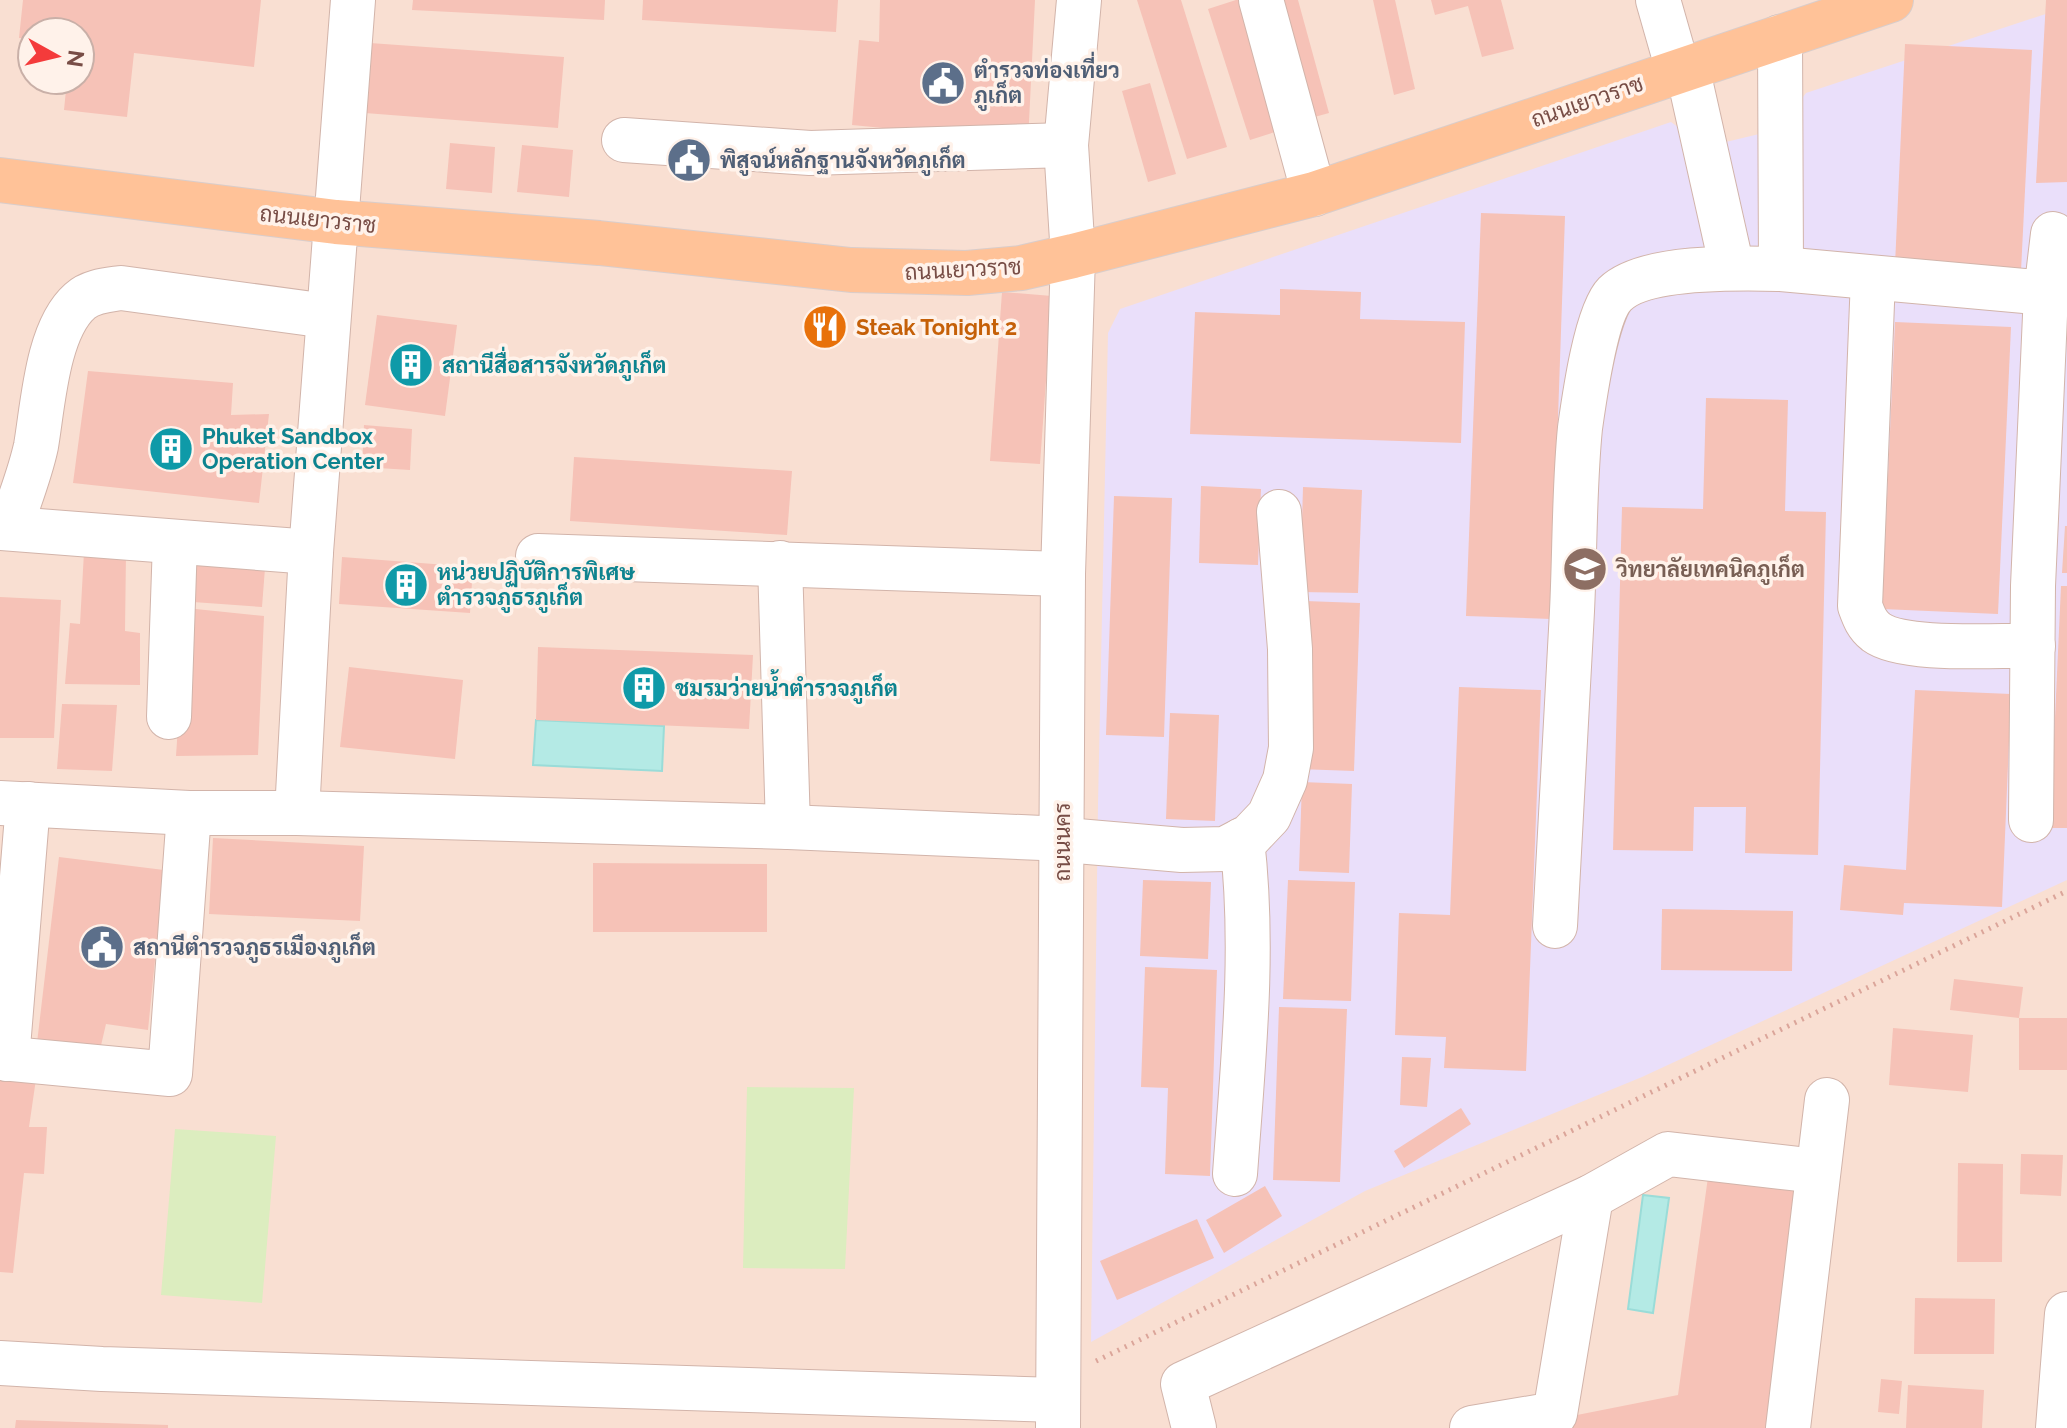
<svg xmlns="http://www.w3.org/2000/svg" width="2067" height="1428" viewBox="0 0 2067 1428" font-family="Raleway,Sarabun,sans-serif">
  <style>
    .residential { fill: #f9dfd2; fill-rule: evenodd }
    .education { fill: #eadffa }
    .green { fill: #dcedbf }
    .water { fill: #b4eae5; stroke: #9adcd8; stroke-width: 2 }
    .building { fill: #f6c2b7 }
    .lines { fill: none; stroke-linecap: round; stroke-linejoin: round }
    .minor-casing { stroke: #d2b4aa; stroke-width: 46 }
    .major-casing { stroke: #d9cdcb; stroke-width: 46 }
    .path { stroke: #dba59a; stroke-width: 5; stroke-dasharray: 2 6; stroke-linecap: butt }
    .minor { stroke: #fff; stroke-width: 44 }
    .major { stroke: #ffc298; stroke-width: 44 }
    .labels { text-anchor: middle; dominant-baseline: central; stroke-width: 7; stroke-linejoin: round; paint-order: stroke }
    .service-label { font-size: 22px; font-weight: bold; fill: #4e5e75; stroke: #fff2ea; text-anchor: start }
    .street-label { font-size: 22px; fill: #784d46; stroke: #fff2ea }
    .food-label { font-size: 22px; font-weight: bold; fill: #c56008; stroke: #fff2ea; text-anchor: start }
    .culture-label { font-size: 22px; font-weight: bold; fill: #0d838f; stroke: #fff2ea; text-anchor: start }
    .education-label { font-size: 22px; font-weight: bold; fill: #785e54; stroke: #fff2ea; text-anchor: start }
  </style>
  <rect width="100%" height="100%" fill="#feede2"/>
  <!-- residential -->
  <path class="residential" d="M 0,0 L 2067,0 L 2067,1428 L 0,1428 ZM 32,32 L 80,32 L 80,80 L 32,80 Z"/>
  <!-- education -->
  <path class="education" d="M 2067,7 L 2067,880 L 1642,1077 L 1365,1191 L 1091,1342 L 1098,804 L 1108,333 L 1120,309 L 1671,122 L 1705,147 L 1780,129 L 1806,93 Z"/>
  <!-- green -->
  <g class="green">
    <path d="M 747,1087 L 854,1088 L 845,1269 L 743,1268 Z"/>
    <path d="M 175,1129 L 276,1136 L 262,1303 L 161,1295 Z"/>
  </g>
  <!-- water -->
  <g class="water">
    <path d="M 536,720 L 664,726 L 662,771 L 533,765 Z"/>
    <path d="M 1643,1195 L 1669,1198 L 1653,1313 L 1628,1309 Z"/>
  </g>
  <!-- building -->
  <g class="building">
    <path d="M 23,0 L 261,0 L 254,67 L 134,53 L 127,117 L 64,110 L 67,80 L 80,80 L 80,32 L 32,32 L 32,39 L 19,38 Z"/>
    <path d="M 413,0 L 605,0 L 604,20 L 412,10 Z"/>
    <path d="M 643,0 L 838,0 L 836,32 L 642,20 Z"/>
    <path d="M 880,0 L 1035,0 L 1028,142 L 852,125 L 859,40 L 879,42 Z"/>
    <path d="M 1137,0 L 1181,0 L 1227,147 L 1187,159 Z"/>
    <path d="M 1236,0 L 1239,0 L 1281,130 L 1250,140 L 1208,9 Z"/>
    <path d="M 1267,0 L 1298,0 L 1329,113 L 1300,121 Z"/>
    <path d="M 1373,0 L 1395,0 L 1415,89 L 1394,95 Z"/>
    <path d="M 1431,0 L 1501,0 L 1514,49 L 1482,57 L 1468,6 L 1435,15 Z"/>
    <path d="M 2046,0 L 2067,0 L 2067,182 L 2036,183 Z"/>
    <path d="M 370,43 L 564,57 L 558,128 L 365,113 Z"/>
    <path d="M 1905,44 L 2032,50 L 2021,271 L 1895,265 Z"/>
    <path d="M 1150,83 L 1176,174 L 1148,182 L 1122,91 Z"/>
    <path d="M 450,143 L 495,147 L 492,193 L 446,189 Z"/>
    <path d="M 522,145 L 573,150 L 569,197 L 517,192 Z"/>
    <path d="M 1481,213 L 1565,216 L 1551,619 L 1466,616 Z"/>
    <path d="M 1280,289 L 1361,292 L 1360,319 L 1465,322 L 1461,443 L 1190,434 L 1195,312 L 1280,315 Z"/>
    <path d="M 1002,292 L 1052,296 L 1040,464 L 990,461 Z"/>
    <path d="M 377,315 L 457,325 L 445,416 L 365,405 Z"/>
    <path d="M 1895,322 L 2011,327 L 1998,614 L 1882,609 Z"/>
    <path d="M 88,371 L 233,383 L 231,415 L 269,414 L 259,503 L 73,483 Z"/>
    <path d="M 1706,398 L 1788,400 L 1785,511 L 1826,512 L 1818,855 L 1745,853 L 1746,807 L 1694,807 L 1693,851 L 1613,850 L 1622,507 L 1703,509 Z"/>
    <path d="M 364,425 L 412,429 L 410,470 L 362,467 Z"/>
    <path d="M 574,457 L 792,471 L 787,535 L 570,521 Z"/>
    <path d="M 1201,486 L 1261,489 L 1258,565 L 1199,563 Z"/>
    <path d="M 1303,487 L 1362,490 L 1358,593 L 1300,592 Z"/>
    <path d="M 1114,496 L 1172,498 L 1164,737 L 1106,735 Z"/>
    <path d="M 2065,526 L 2067,526 L 2067,573 L 2062,573 Z"/>
    <path d="M 84,552 L 126,553 L 125,631 L 140,633 L 140,685 L 65,684 L 70,623 L 80,624 Z"/>
    <path d="M 342,557 L 473,567 L 470,613 L 339,604 Z"/>
    <path d="M 191,560 L 265,568 L 262,607 L 193,602 Z"/>
    <path d="M 2061,586 L 2067,586 L 2067,828 L 2050,828 Z"/>
    <path d="M 0,597 L 61,600 L 54,738 L 0,738 Z"/>
    <path d="M 1305,601 L 1360,603 L 1354,771 L 1298,769 Z"/>
    <path d="M 186,608 L 264,616 L 258,755 L 176,756 Z"/>
    <path d="M 538,647 L 753,655 L 749,729 L 536,720 Z"/>
    <path d="M 349,667 L 463,680 L 455,759 L 340,747 Z"/>
    <path d="M 1459,687 L 1541,690 L 1526,1071 L 1444,1068 L 1446,1037 L 1395,1035 L 1399,913 L 1450,915 Z"/>
    <path d="M 1915,690 L 2011,694 L 2002,907 L 1904,903 L 1903,915 L 1840,910 L 1844,865 L 1906,870 Z"/>
    <path d="M 62,704 L 117,705 L 112,771 L 57,769 Z"/>
    <path d="M 1170,713 L 1219,715 L 1215,821 L 1166,819 Z"/>
    <path d="M 1302,782 L 1352,784 L 1349,873 L 1299,871 Z"/>
    <path d="M 213,838 L 364,846 L 360,921 L 209,914 Z"/>
    <path d="M 59,857 L 164,870 L 148,1030 L 106,1024 L 99,1054 L 37,1043 Z"/>
    <path d="M 593,863 L 767,864 L 767,932 L 593,932 Z"/>
    <path d="M 1143,880 L 1211,882 L 1208,959 L 1140,956 Z"/>
    <path d="M 1288,880 L 1355,882 L 1351,1001 L 1283,999 Z"/>
    <path d="M 1662,909 L 1793,911 L 1792,971 L 1661,970 Z"/>
    <path d="M 1145,967 L 1217,970 L 1210,1176 L 1165,1174 L 1168,1088 L 1141,1087 Z"/>
    <path d="M 1954,979 L 2023,987 L 2019,1018 L 1950,1010 Z"/>
    <path d="M 1279,1007 L 1347,1009 L 1340,1182 L 1273,1180 Z"/>
    <rect x="2019" y="1018" width="48" height="52"/>
    <path d="M 1893,1028 L 1973,1035 L 1968,1092 L 1889,1085 Z"/>
    <path d="M 1402,1057 L 1431,1058 L 1427,1107 L 1400,1105 Z"/>
    <path d="M 0,1075 L 36,1079 L 29,1127 L 47,1127 L 44,1174 L 24,1173 L 13,1273 L 0,1272 Z"/>
    <path d="M 1461,1108 L 1471,1124 L 1404,1168 L 1394,1151 Z"/>
    <path d="M 2021,1154 L 2063,1155 L 2061,1196 L 2020,1194 Z"/>
    <path d="M 1958,1163 L 2003,1164 L 2002,1262 L 1957,1262 Z"/>
    <path d="M 1708,1177 L 1800,1189 L 1766,1428 L 1512,1428 L 1678,1395 Z"/>
    <path d="M 1265,1186 L 1282,1216 L 1224,1253 L 1206,1220 Z"/>
    <path d="M 1197,1219 L 1214,1258 L 1117,1300 L 1100,1261 Z"/>
    <path d="M 1915,1298 L 1995,1299 L 1994,1354 L 1914,1354 Z"/>
    <path d="M 1881,1379 L 1902,1381 L 1899,1414 L 1878,1412 Z"/>
    <path d="M 1908,1385 L 1984,1390 L 1982,1428 L 1906,1428 Z"/>
    <path d="M 16,1420 L 168,1425 L 168,1428 L 15,1428 Z"/>
  </g>
  <g class="lines">
    <!-- minor casing -->
    <g class="minor-casing">
      <g id="minor">
        <path d="M 1261,0 L 1314,194"/>
        <path d="M 1658,0 L 1678,70"/>
        <path d="M 1687,67 L 1732,268"/>
        <path d="M 624,140 L 810,153 L 1066,145"/>
        <path d="M 1781,269 L 2046,293 L 2053,234"/>
        <path d="M 1873,278 L 1860,606 C 1864,617 1867,625 1876,632 C 1903,652 1997,645 2033,646"/>
        <path d="M 0,528 L 311,552"/>
        <path d="M 10,528 C 19,501 30,474 36,446 C 43,405 47,330 80,301 C 91,291 107,290 121,288 L 327,316"/>
        <path d="M 538,556 L 1063,574"/>
        <path d="M 780,563 L 788,827"/>
        <path d="M 169,717 L 175,542"/>
        <path d="M 0,803 L 189,813 L 297,813 L 788,827 L 1042,838 L 1182,850 L 1225,849 L 1250,836 L 1269,816 L 1285,780 L 1291,748 L 1290,649 L 1279,512"/>
        <path d="M 297,813 L 311,552 L 353,0"/>
        <path d="M 2031,820 L 2033,586 L 2046,293"/>
        <path d="M 1555,926 C 1561,821 1567,716 1572,611 C 1575,550 1574,488 1580,428 C 1584,400 1596,313 1615,294 C 1645,265 1740,268 1781,269 L 1780,37"/>
        <path d="M 0,1058 L 170,1074 L 189,813"/>
        <path d="M 7,1059 L 28,804"/>
        <path d="M 1235,1174 C 1243,1062 1255,951 1242,840"/>
        <path d="M 0,1363 L 102,1369 L 1058,1400"/>
        <path d="M 1058,1428 L 1063,574 L 1073,256 L 1066,145 L 1079,0"/>
        <path d="M 1194,1428 L 1183,1384 L 1591,1197 L 1668,1154 L 1817,1171"/>
        <path d="M 1472,1428 L 1555,1414 L 1591,1197"/>
        <path d="M 1788,1428 L 1827,1100"/>
        <path d="M 2058,1428 L 2067,1314"/>
      </g>
    </g>
    <!-- major casing -->
    <g class="major-casing">
      <path id="major" d="M 0,180 L 336,222 L 599,243 L 851,270 L 967,273 L 1021,268 L 1073,256 L 1314,194 L 1891,0"/>
    </g>
    <!-- path -->
    <path class="path" d="M 1096,1361 L 2067,891"/>
    <!-- minor -->
    <use href="#minor" class="minor"/>
    <!-- major -->
    <use href="#major" class="major"/>
  </g>
  <!-- icons -->
  <defs>
    <g id="civic-disc" transform="scale(2.3)"><circle r="9.5" fill="#5c6f8a" stroke="#fff2ea"/><path d="M-.6-6.5H3V-4.5H.6V-3L4-1V1h2V6H-6V1h2V-1L-.6-3ZM-1.2 2.5V6h2.4V2.5Z" fill="#fff"/></g>
    <g id="restaurant-disc" transform="scale(2.3)"><circle r="9.5" fill="#e8710a" stroke="#fff2ea"/><path d="M-5-6h1v4h1v-4h1v4h1v-4h1v5L-1.5 .5V6h-2V.5L-5-1ZM5-6V6H3V1.5H1.5Q1.5-4 5-6Z" fill="#fff"/></g>
    <g id="building-disc" transform="scale(2.3)"><circle r="9.5" fill="#0f9aa8" stroke="#fff2ea"/><path d="M-4-6H4V6H1V3H-1V6H-4ZM-2.5-4.3h1.7v1.8h-1.7ZM.8-4.3h1.7v1.8H.8ZM-2.5-1h1.7V.8h-1.7ZM.8-1h1.7V.8H.8Z" fill="#fff"/></g>
    <g id="university-disc" transform="scale(2.3)"><circle r="9.5" fill="#8d6e63" stroke="#fff2ea"/><path d="M0-5L7-2L0 1L-7-2ZM-4 1L0 2.5L4 1V4Q0 6-4 4Z" fill="#fff"/></g>
  </defs>
  <g fill-rule="evenodd">
    <use href="#civic-disc" x="943" y="83"/>
    <use href="#civic-disc" x="689" y="160"/>
    <use href="#restaurant-disc" x="825" y="327"/>
    <use href="#building-disc" x="411" y="365"/>
    <use href="#building-disc" x="171" y="449"/>
    <use href="#university-disc" x="1585" y="569"/>
    <use href="#building-disc" x="406" y="585"/>
    <use href="#building-disc" x="644" y="688"/>
    <use href="#civic-disc" x="102" y="947"/>
  </g>
  <g class="labels">
    <!-- service labels -->
    <g class="service-label">
      <text x="974" y="70">ตำรวจท่องเที่ยว<tspan x="974" dy="25">ภูเก็ต</tspan></text>
      <text x="720" y="160">พิสูจน์หลักฐานจังหวัดภูเก็ต</text>
      <text x="133" y="947">สถานีตำรวจภูธรเมืองภูเก็ต</text>
    </g>
    <!-- street labels -->
    <g class="street-label">
      <text transform="translate(1587 101) rotate(-19)">ถนนเยาวราช</text>
      <text transform="translate(318 219) rotate(6)">ถนนเยาวราช</text>
      <text transform="translate(963 269) rotate(-3)">ถนนเยาวราช</text>
      <text transform="translate(1062 842) rotate(-90)">ถนนนคร</text>
    </g>
    <!-- food labels -->
    <g class="food-label">
      <text x="856" y="327">Steak Tonight 2</text>
    </g>
    <!-- culture labels -->
    <g class="culture-label">
      <text x="442" y="365">สถานีสื่อสารจังหวัดภูเก็ต</text>
      <text x="202" y="436">Phuket Sandbox<tspan x="202" dy="25">Operation Center</tspan></text>
      <text x="437" y="572">หน่วยปฏิบัติการพิเศษ<tspan x="437" dy="25">ตำรวจภูธรภูเก็ต</tspan></text>
      <text x="675" y="688">ชมรมว่ายน้ำตำรวจภูเก็ต</text>
    </g>
    <!-- education labels -->
    <g class="education-label">
      <text x="1616" y="569">วิทยาลัยเทคนิคภูเก็ต</text>
    </g>
  </g>
  <!-- north arrow -->
  <g transform="translate(56 56) rotate(98)"><circle r="38" fill="#fff2ea" stroke="#c9b0a8" stroke-width="2"/>
  <path d="M0-6L14 30L0 20L-14 30Z" fill="#f43b3b"/>
  <text y="-12" font-size="22" font-weight="bold" text-anchor="middle" fill="#784d46">N</text>
  </g>
</svg>
